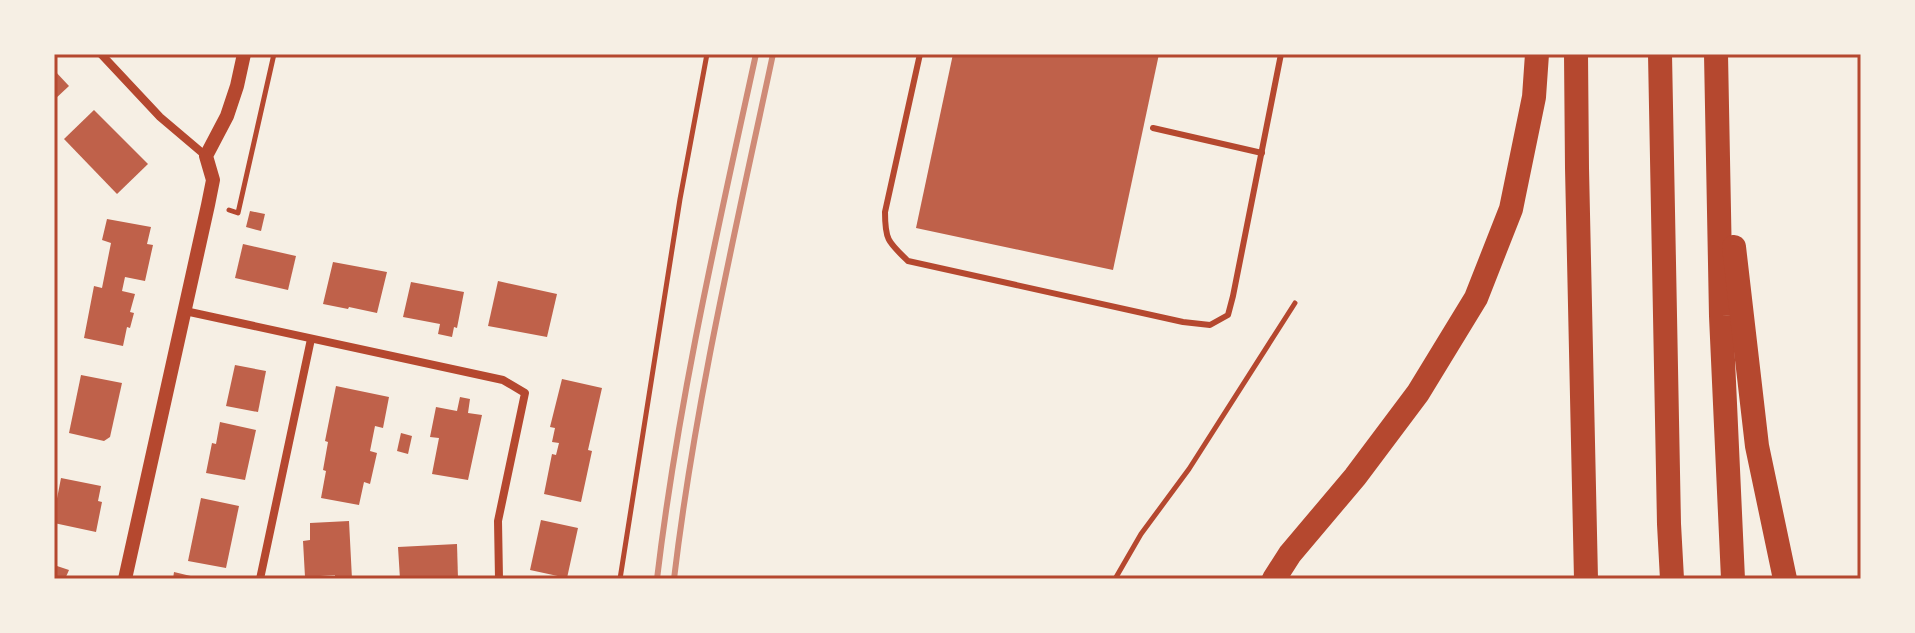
<svg xmlns="http://www.w3.org/2000/svg" width="1915" height="633" viewBox="0 0 1915 633" font-family="Poppins,sans-serif">
  <style>
    .building { fill: #bf614a }
    .lines { fill: none; stroke-linecap: round; stroke-linejoin: round }
    .path { stroke: #b5482f; stroke-width: 5 }
    .service { stroke: #b5482f; stroke-width: 6 }
    .minor { stroke: #b5482f; stroke-width: 8 }
    .tertiary { stroke: #b5482f; stroke-width: 14 }
    .motorway { stroke: #b5482f; stroke-width: 24 }
    .rail { stroke: #cf8b77; stroke-width: 6 }
    .neatline { fill: none; stroke: #b5482f; stroke-width: 3 }
  </style>
  <rect width="100%" height="100%" fill="#f6efe4"/>
  <!-- building -->
  <g class="building">
    <path d="M 953,54 L 1159,54 L 1113,270 L 916,228 Z"/>
    <path d="M 54,70 L 69,86 L 54,100 Z"/>
    <path d="M 94,110 L 148,164 L 117,194 L 64,139 Z"/>
    <path d="M 250,211 L 265,214 L 261,231 L 246,227 Z"/>
    <path d="M 107,219 L 151,227 L 147,244 L 153,245 L 145,281 L 125,277 L 122,291 L 135,294 L 130,312 L 134,313 L 130,328 L 127,327 L 123,346 L 84,338 L 94,286 L 102,288 L 111,243 L 102,240 Z"/>
    <path d="M 243,244 L 296,256 L 288,290 L 235,278 Z"/>
    <path d="M 333,262 L 387,272 L 377,313 L 349,307 L 348,309 L 323,304 Z"/>
    <path d="M 498,281 L 557,294 L 547,337 L 488,326 Z"/>
    <path d="M 411,282 L 464,292 L 457,328 L 454,327 L 452,337 L 438,334 L 440,324 L 403,317 Z"/>
    <path d="M 235,365 L 266,371 L 258,412 L 226,406 Z"/>
    <path d="M 81,375 L 122,383 L 110,437 L 104,441 L 69,433 Z"/>
    <path d="M 562,379 L 602,388 L 588,450 L 592,451 L 581,502 L 544,494 L 552,454 L 556,455 L 559,443 L 552,442 L 555,428 L 550,427 Z"/>
    <path d="M 336,386 L 389,397 L 383,428 L 375,426 L 370,451 L 377,453 L 370,484 L 364,482 L 359,505 L 321,498 L 326,471 L 323,470 L 328,442 L 325,441 Z"/>
    <path d="M 460,397 L 470,399 L 468,413 L 482,415 L 468,480 L 432,474 L 439,438 L 430,437 L 436,407 L 457,411 Z"/>
    <path d="M 220,422 L 256,430 L 245,480 L 206,473 L 212,443 L 216,444 Z"/>
    <path d="M 401,433 L 412,436 L 408,454 L 397,451 Z"/>
    <path d="M 61,478 L 101,486 L 98,501 L 102,502 L 96,532 L 54,523 L 54,514 Z"/>
    <path d="M 201,498 L 239,506 L 226,568 L 188,561 Z"/>
    <path d="M 541,520 L 578,528 L 567,578 L 530,570 Z"/>
    <path d="M 349,521 L 352,579 L 335,579 L 335,575 L 305,577 L 303,541 L 310,540 L 310,523 Z"/>
    <path d="M 457,544 L 458,579 L 400,579 L 398,547 Z"/>
    <path d="M 54,565 L 69,570 L 65,579 L 54,579 Z"/>
    <path d="M 174,572 L 199,578 L 199,579 L 173,579 Z"/>
  </g>
  <g class="lines">
    <!-- path -->
    <g class="path">
      <path d="M 229,210 L 238,213 L 274,54"/>
      <path d="M 620,579 L 680,199 L 707,54"/>
      <path d="M 1115,579 L 1141,534 L 1189,469 L 1295,303"/>
    </g>
    <!-- service -->
    <g class="service">
      <path d="M 920,54 L 885,212 C 885,240 888,242 908,261 L 1183,322 L 1210,325 L 1228,315 L 1233,296 L 1281,54"/>
      <path d="M 1153,128 L 1262,153"/>
    </g>
    <!-- minor -->
    <g class="minor">
      <path d="M 101,54 L 160,117 L 206,156"/>
      <path d="M 185,311 L 503,380 L 525,393 L 498,521 L 499,579"/>
      <path d="M 260,579 L 311,339"/>
    </g>
    <!-- tertiary -->
    <path class="tertiary" d="M 125,579 L 208,205 L 213,180 L 206,156 L 227,116 L 237,86 L 244,54"/>
    <!-- motorway -->
    <g class="motorway">
      <path d="M 1576,54 L 1577,168 L 1586,579"/>
      <path d="M 1660,54 L 1669,524 L 1672,579"/>
      <path d="M 1716,54 L 1721,316 L 1733,579"/>
      <path d="M 1734,247 L 1757,446 L 1785,579"/>
      <path d="M 1274,579 L 1290,554 L 1355,477 L 1418,393 L 1476,298 L 1511,209 L 1534,97 L 1537,54"/>
    </g>
    <!-- rail -->
    <g class="rail">
      <path d="M 657,579 C 678,402 718,228 756,54"/>
      <path d="M 674,579 C 695,402 736,228 773,54"/>
    </g>
  </g>
  <!-- border -->
  <rect width="1915" height="633" fill="none" stroke="#f6efe4" stroke-width="112"/>
  <rect x="56" y="56" width="1803" height="521" class="neatline"/>
</svg>
